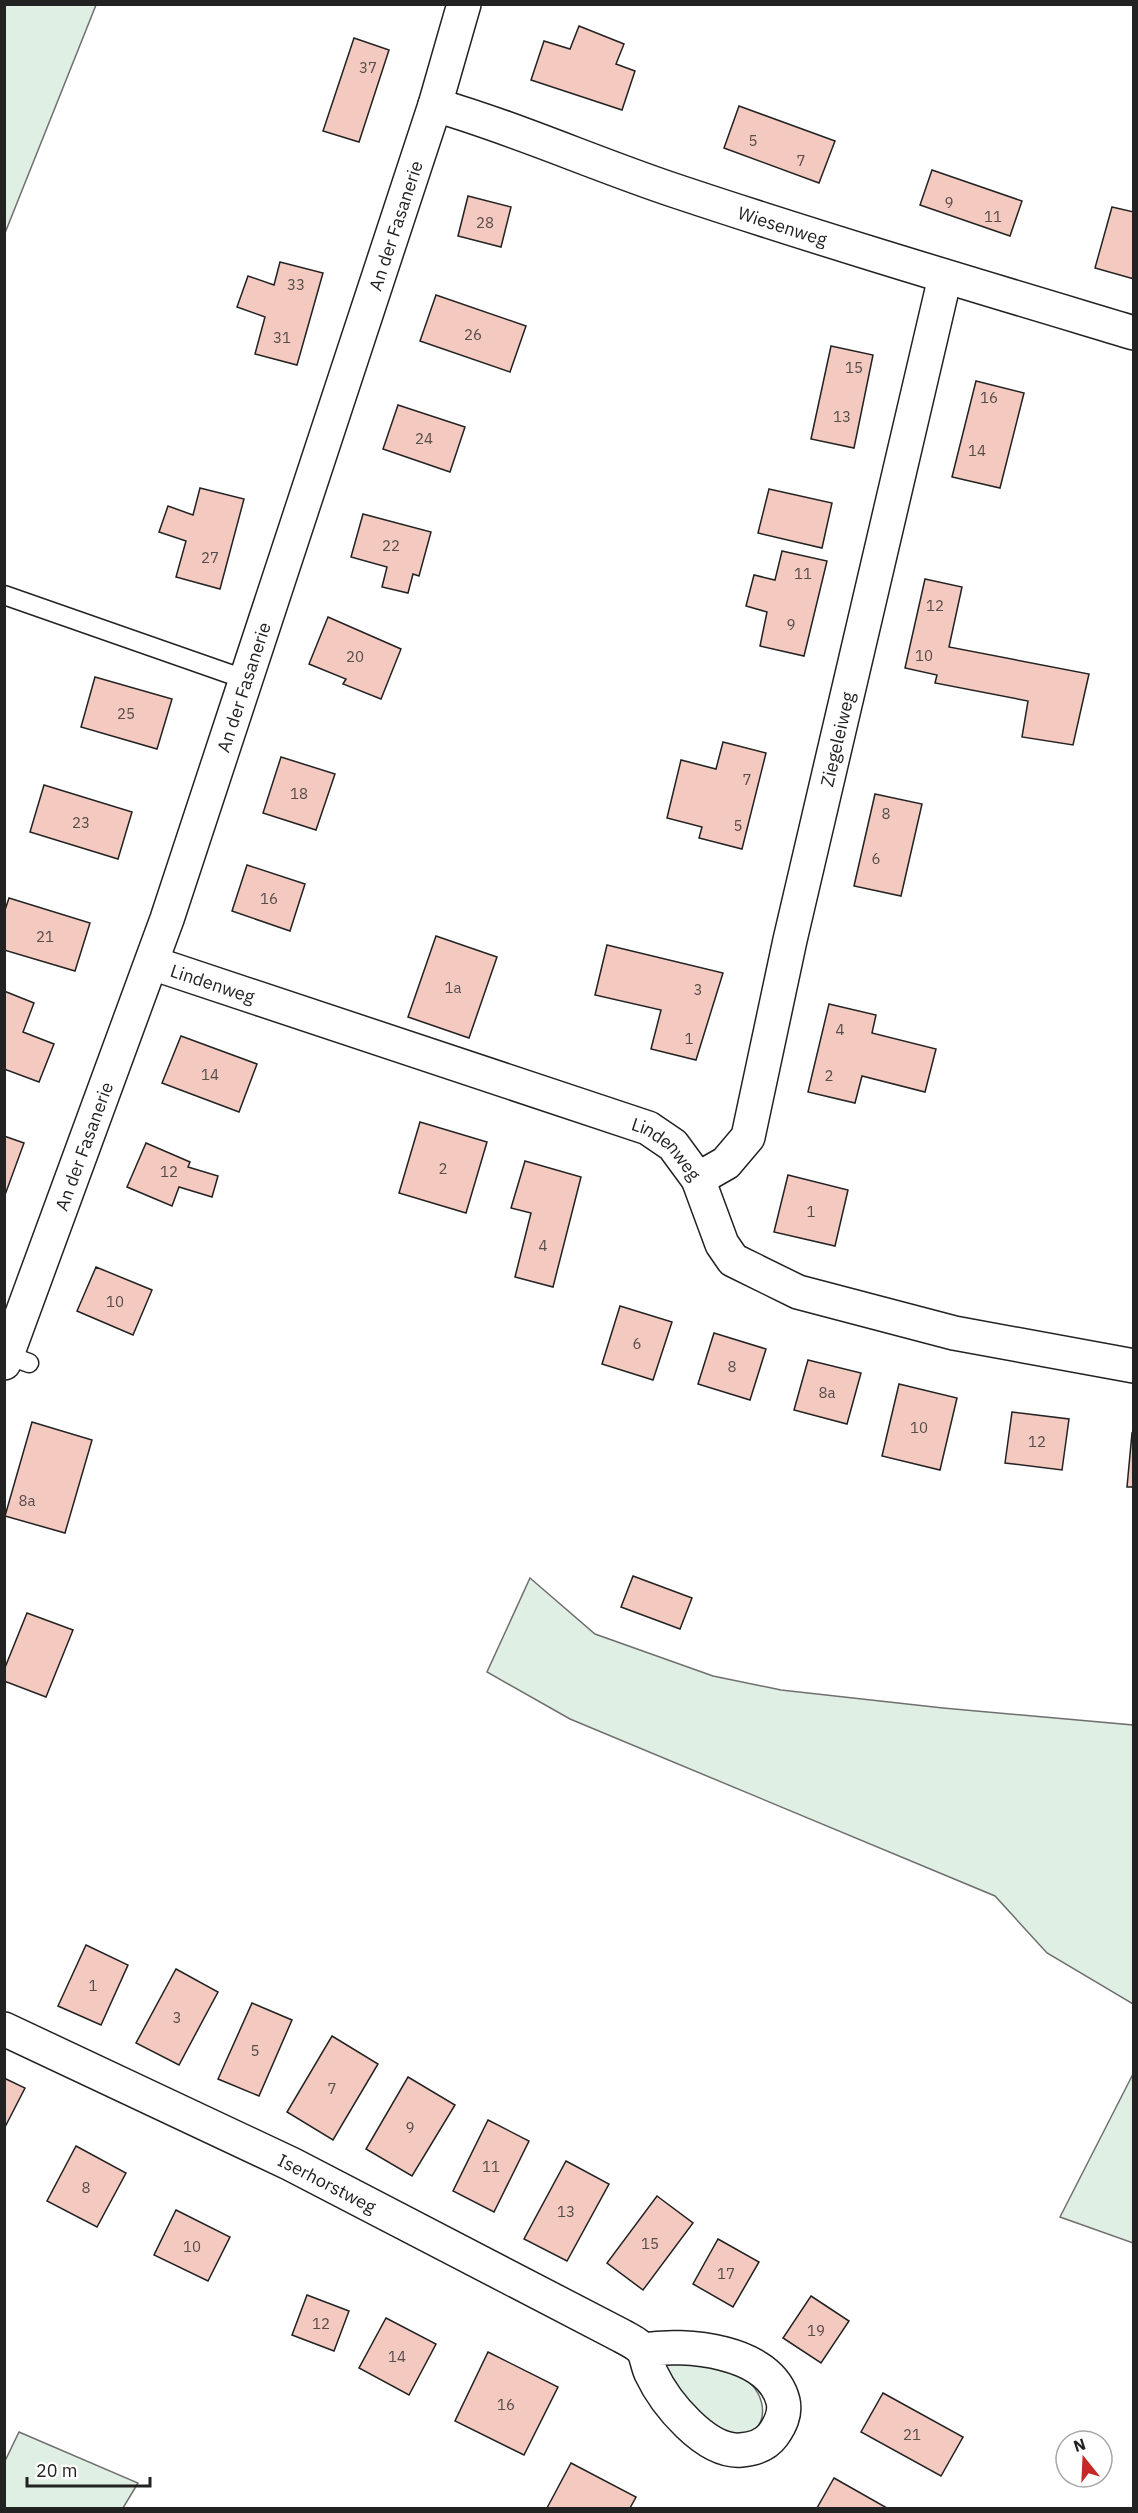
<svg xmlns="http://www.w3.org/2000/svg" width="1138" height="2513" viewBox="0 0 1138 2513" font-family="'IBM Plex Sans',sans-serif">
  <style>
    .green { fill: #e0efe3; stroke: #6f6f6f; stroke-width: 1.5 }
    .building { fill: #f3c9c0; stroke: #222; stroke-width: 1.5 }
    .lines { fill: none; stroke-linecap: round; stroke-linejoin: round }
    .lane-casing { stroke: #222; stroke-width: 21 }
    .street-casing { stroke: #222; stroke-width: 36 }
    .lane { stroke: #fff; stroke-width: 18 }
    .street { stroke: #fff; stroke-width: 33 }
    .labels { text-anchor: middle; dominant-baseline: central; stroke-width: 4.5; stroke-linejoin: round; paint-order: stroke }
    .number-label { font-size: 15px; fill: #564c4a }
    .street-label { font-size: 18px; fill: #222; stroke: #fff }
  </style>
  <rect width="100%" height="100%" fill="#fff"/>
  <!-- green -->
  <g class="green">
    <path d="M 5,4 L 96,5 L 5,233 L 4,5 Z"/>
    <path d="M 530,1578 L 595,1634 L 713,1676 L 781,1690 L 943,1708 L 1133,1725 L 1133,2004 L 1047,1953 L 995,1896 L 570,1719 L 487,1672 Z"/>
    <path d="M 1133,2074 L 1133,2243 L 1060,2217 Z"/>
    <path d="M 690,2361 C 707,2366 728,2369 743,2378 C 769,2392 772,2438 734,2435 C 725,2434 708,2424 701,2419 C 688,2411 672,2380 663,2366 L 668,2362 Z"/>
    <path d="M 19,2432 L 138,2483 L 123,2508 L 5,2508 L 5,2461 Z"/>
  </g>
  <!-- building -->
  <g class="building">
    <path d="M 579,26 L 624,44 L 616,64 L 635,71 L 622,110 L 531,80 L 544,41 L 570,49 Z"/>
    <path d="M 354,38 L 389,50 L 359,142 L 323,131 Z"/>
    <path d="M 739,106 L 835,141 L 819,183 L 724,148 Z"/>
    <path d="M 932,170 L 1022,201 L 1010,236 L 920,205 Z"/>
    <path d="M 468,196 L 511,207 L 501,247 L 458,236 Z"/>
    <path d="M 1112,207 L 1134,212 L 1134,279 L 1095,268 Z"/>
    <path d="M 280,262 L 323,273 L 297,365 L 255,354 L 265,317 L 237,307 L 248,276 L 274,285 Z"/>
    <path d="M 436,295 L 526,326 L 510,372 L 420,341 Z"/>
    <path d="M 831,346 L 873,355 L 854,448 L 811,439 Z"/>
    <path d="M 976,381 L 1024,393 L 1000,488 L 952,477 Z"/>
    <path d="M 398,405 L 465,427 L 450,472 L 383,449 Z"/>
    <path d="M 200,488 L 244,499 L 220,589 L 176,577 L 186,541 L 159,532 L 168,506 L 193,515 Z"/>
    <path d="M 769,489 L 832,503 L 822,548 L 758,533 Z"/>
    <path d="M 363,514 L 431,532 L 419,576 L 413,574 L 408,593 L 382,587 L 387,567 L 351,557 Z"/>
    <path d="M 782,551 L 827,561 L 804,656 L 760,646 L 767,612 L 746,606 L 754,575 L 775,580 Z"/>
    <path d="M 925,579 L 962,587 L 949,647 L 1089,674 L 1073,745 L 1022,737 L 1028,701 L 935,683 L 937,675 L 905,668 Z"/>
    <path d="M 328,617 L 401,649 L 381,699 L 343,684 L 346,679 L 309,664 Z"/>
    <path d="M 95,677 L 172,699 L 157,749 L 81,727 Z"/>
    <path d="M 723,742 L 766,753 L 742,849 L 699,838 L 702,827 L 667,818 L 681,760 L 716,769 Z"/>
    <path d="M 281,757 L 335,774 L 316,830 L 263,813 Z"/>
    <path d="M 44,785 L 132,812 L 118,859 L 30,832 Z"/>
    <path d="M 875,794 L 922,804 L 901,896 L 854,886 Z"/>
    <path d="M 247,865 L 305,884 L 290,931 L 232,911 Z"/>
    <path d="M 9,898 L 90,923 L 75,971 L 4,950 L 4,913 Z"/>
    <path d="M 436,936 L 497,957 L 469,1038 L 408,1017 Z"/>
    <path d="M 607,945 L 723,973 L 696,1060 L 651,1049 L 661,1010 L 595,995 Z"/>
    <path d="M 4,991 L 34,1003 L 23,1032 L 54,1044 L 39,1082 L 4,1069 Z"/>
    <path d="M 829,1004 L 876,1015 L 872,1033 L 936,1049 L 925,1092 L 862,1076 L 855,1103 L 808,1092 Z"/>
    <path d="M 181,1036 L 257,1064 L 239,1112 L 162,1083 Z"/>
    <path d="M 420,1122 L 487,1142 L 466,1213 L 399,1193 Z"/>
    <path d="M 4,1136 L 24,1143 L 5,1195 L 4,1194 Z"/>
    <path d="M 146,1143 L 190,1162 L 188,1167 L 218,1176 L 212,1197 L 179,1187 L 172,1206 L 127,1187 Z"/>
    <path d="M 525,1161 L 581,1177 L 553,1287 L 515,1277 L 531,1213 L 511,1208 Z"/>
    <path d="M 788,1175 L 848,1190 L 835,1246 L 774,1232 Z"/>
    <path d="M 96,1267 L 152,1290 L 133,1335 L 77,1311 Z"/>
    <path d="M 620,1306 L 672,1322 L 653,1380 L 602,1364 Z"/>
    <path d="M 714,1333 L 766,1349 L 750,1400 L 698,1384 Z"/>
    <path d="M 808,1360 L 861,1373 L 847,1424 L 794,1410 Z"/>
    <path d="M 899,1384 L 957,1398 L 940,1470 L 882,1456 Z"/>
    <path d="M 1012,1412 L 1069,1419 L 1062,1470 L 1005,1463 Z"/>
    <path d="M 32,1422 L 92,1440 L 65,1533 L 5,1516 Z"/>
    <path d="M 1132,1433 L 1134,1434 L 1134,1487 L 1127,1487 Z"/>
    <path d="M 633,1576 L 692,1598 L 680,1629 L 621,1607 Z"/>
    <path d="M 27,1613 L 73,1630 L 46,1697 L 4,1681 L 4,1670 Z"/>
    <path d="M 86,1945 L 128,1965 L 101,2025 L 58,2006 Z"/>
    <path d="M 176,1969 L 218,1992 L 179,2065 L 136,2043 Z"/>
    <path d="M 252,2003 L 292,2020 L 259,2096 L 218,2079 Z"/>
    <path d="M 332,2036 L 378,2064 L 333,2140 L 287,2112 Z"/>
    <path d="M 408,2077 L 455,2105 L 412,2176 L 366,2149 Z"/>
    <path d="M 4,2078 L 25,2088 L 4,2129 Z"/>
    <path d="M 488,2120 L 529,2141 L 494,2212 L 453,2191 Z"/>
    <path d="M 76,2146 L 126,2173 L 97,2227 L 47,2201 Z"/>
    <path d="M 566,2161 L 609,2184 L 567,2261 L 524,2239 Z"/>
    <path d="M 657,2196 L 693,2223 L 643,2290 L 607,2263 Z"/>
    <path d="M 176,2210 L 230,2237 L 208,2281 L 154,2255 Z"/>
    <path d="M 718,2239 L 759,2262 L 733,2307 L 693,2284 Z"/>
    <path d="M 307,2295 L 349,2311 L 334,2351 L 292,2335 Z"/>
    <path d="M 811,2296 L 849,2321 L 821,2363 L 783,2338 Z"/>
    <path d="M 386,2318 L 436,2344 L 409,2395 L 359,2368 Z"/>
    <path d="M 488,2352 L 558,2387 L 524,2455 L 455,2421 Z"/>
    <path d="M 883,2393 L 963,2437 L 941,2476 L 861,2432 Z"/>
    <path d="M 571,2463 L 636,2497 L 630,2508 L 547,2508 Z"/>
    <path d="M 834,2478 L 887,2508 L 817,2508 Z"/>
  </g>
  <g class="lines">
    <!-- lane casing -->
    <g class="lane-casing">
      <g id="lane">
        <path d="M 4,595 L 247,680"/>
        <path d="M 7,1355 L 29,1363"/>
      </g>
    </g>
    <!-- street casing -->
    <g class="street-casing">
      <g id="street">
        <path id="s1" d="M 435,105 C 518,129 597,165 679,192 C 829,242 981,287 1134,333"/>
        <path id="s2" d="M 152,963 L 648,1128 L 673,1145 L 698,1179 L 722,1244 L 733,1260 L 798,1292 L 954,1333 L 1134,1366"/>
        <path id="s3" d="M 698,1179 L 726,1163 L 748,1137 L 790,940 L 945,277"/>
        <path id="s4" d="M 4,1363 L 167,919 L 435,105 L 464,4"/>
        <path id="s5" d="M 4,2029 L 291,2164 L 622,2336 C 629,2340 640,2345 644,2352 C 647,2358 648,2367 651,2373 C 665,2403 706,2453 741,2450 C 753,2449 765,2446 773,2435 C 780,2425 786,2414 783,2401 C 770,2350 685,2343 643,2350"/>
      </g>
    </g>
    <!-- lane -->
    <use href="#lane" class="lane"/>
    <!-- street -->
    <use href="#street" class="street"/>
  </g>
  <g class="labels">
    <!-- number labels -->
    <g class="number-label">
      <text x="368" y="67">37</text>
      <text x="753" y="140">5</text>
      <text x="801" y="160">7</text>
      <text x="949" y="202">9</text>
      <text x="993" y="216">11</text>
      <text x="485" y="222">28</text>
      <text x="296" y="284">33</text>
      <text x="473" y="334">26</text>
      <text x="282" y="337">31</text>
      <text x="854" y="367">15</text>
      <text x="989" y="397">16</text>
      <text x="842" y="416">13</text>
      <text x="424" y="438">24</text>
      <text x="977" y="450">14</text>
      <text x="391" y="545">22</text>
      <text x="210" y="557">27</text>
      <text x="803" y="573">11</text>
      <text x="935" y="605">12</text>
      <text x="791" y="624">9</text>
      <text x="924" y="655">10</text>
      <text x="355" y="656">20</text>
      <text x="126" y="713">25</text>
      <text x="747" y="779">7</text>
      <text x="299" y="793">18</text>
      <text x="886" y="813">8</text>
      <text x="81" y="822">23</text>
      <text x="738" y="825">5</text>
      <text x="876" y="858">6</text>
      <text x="269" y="898">16</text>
      <text x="45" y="936">21</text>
      <text x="453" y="987">1a</text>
      <text x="698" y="989">3</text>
      <text x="840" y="1029">4</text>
      <text x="689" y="1038">1</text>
      <text x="210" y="1074">14</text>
      <text x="829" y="1075">2</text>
      <text x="443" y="1168">2</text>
      <text x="169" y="1171">12</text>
      <text x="811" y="1211">1</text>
      <text x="543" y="1245">4</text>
      <text x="115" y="1301">10</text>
      <text x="637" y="1343">6</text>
      <text x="732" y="1366">8</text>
      <text x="827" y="1392">8a</text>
      <text x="919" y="1427">10</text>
      <text x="1037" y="1441">12</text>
      <text x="27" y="1500">8a</text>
      <text x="93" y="1985">1</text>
      <text x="177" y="2017">3</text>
      <text x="255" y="2050">5</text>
      <text x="332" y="2088">7</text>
      <text x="410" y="2127">9</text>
      <text x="491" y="2166">11</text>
      <text x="86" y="2187">8</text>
      <text x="566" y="2211">13</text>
      <text x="650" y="2243">15</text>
      <text x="192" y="2246">10</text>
      <text x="726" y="2273">17</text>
      <text x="321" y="2323">12</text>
      <text x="816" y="2330">19</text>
      <text x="397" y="2356">14</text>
      <text x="506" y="2404">16</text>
      <text x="912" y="2434">21</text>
    </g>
    <!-- street labels -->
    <g class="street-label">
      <text stroke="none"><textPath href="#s1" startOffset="368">Wiesenweg</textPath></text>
      <text stroke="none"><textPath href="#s4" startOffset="1203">An der Fasanerie</textPath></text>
      <text stroke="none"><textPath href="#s4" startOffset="717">An der Fasanerie</textPath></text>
      <text stroke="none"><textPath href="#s3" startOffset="474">Ziegeleiweg</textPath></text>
      <text stroke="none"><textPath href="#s2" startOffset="64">Lindenweg</textPath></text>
      <text stroke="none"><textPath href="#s4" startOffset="231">An der Fasanerie</textPath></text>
      <text stroke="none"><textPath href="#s2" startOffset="550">Lindenweg</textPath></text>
      <text stroke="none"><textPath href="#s5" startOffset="358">Iserhorstweg</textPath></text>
    </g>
  </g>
  <!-- border -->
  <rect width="1138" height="2513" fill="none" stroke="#222222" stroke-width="12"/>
  <!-- north arrow -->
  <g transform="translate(1084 2459) rotate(342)"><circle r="28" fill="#ffffff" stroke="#a7a7a7" stroke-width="1.5"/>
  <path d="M0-4.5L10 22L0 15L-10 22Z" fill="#c62828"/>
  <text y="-9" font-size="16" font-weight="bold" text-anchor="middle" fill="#222222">N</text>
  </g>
  <!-- scale -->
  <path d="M27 2477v9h123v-9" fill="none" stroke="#222222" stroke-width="3"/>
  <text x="36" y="2477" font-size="18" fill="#222222" stroke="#ffffff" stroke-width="4.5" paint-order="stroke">20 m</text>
</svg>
